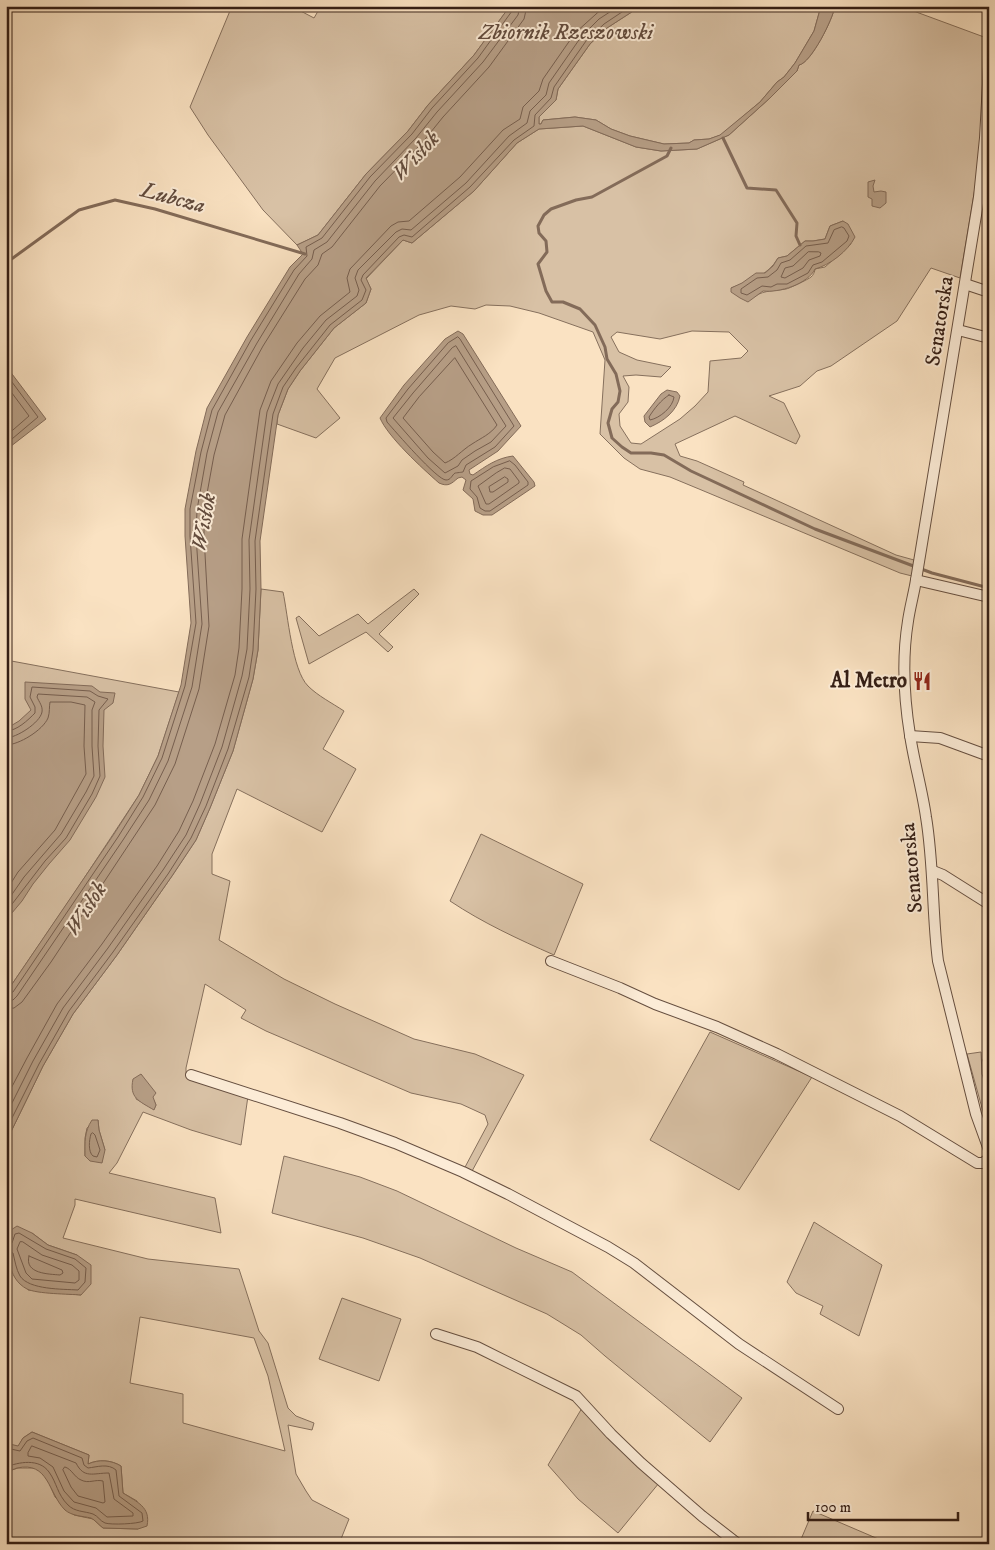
<svg xmlns="http://www.w3.org/2000/svg" width="995" height="1550" viewBox="0 0 995 1550" font-family="'IM FELL DW Pica',serif">
  <style>
    .green { fill: #d8c1a5; stroke: #86705d; fill-rule: evenodd }
    .water { fill: #b79f87; stroke: #836b59 }
    .lines { fill: none; stroke-linecap: round; stroke-linejoin: round }
    .shore { stroke: #765e4e; stroke-width: 1 }
    .stream { stroke: #836b59; stroke-width: 3 }
    .minor-casing { stroke: #664f40; stroke-width: 12 }
    .minor { stroke: #fcecd7; stroke-width: 10 }
    .labels { text-anchor: middle; dominant-baseline: central; stroke-width: 4; stroke-linejoin: round; paint-order: stroke }
    .street-label { font-size: 21px; fill: #341e15; stroke: #fcecd7 }
    .poi-label { font-size: 21px; font-weight: bold; fill: #341e15; stroke: #fcecd7; text-anchor: end }
    .water-label { font-size: 22px; font-style: italic; fill: #624b3d; stroke: #fcecd7 }
  </style>
  <rect width="100%" height="100%" fill="#fae2c2"/>
  <filter id="stains"><feTurbulence type="fractalNoise" baseFrequency=".004" numOctaves="4"/><feColorMatrix values="0 0 0 0 .2 0 0 0 0 .09 0 0 0 0 .02 0 0 0 .5 -.17"/></filter>
  <radialGradient id="worn" r=".72"><stop offset=".6" stop-color="#630" stop-opacity="0"/><stop offset="1" stop-color="#630" stop-opacity=".3"/></radialGradient>
  <!-- green -->
  <g class="green">
    <path d="M 232,6 L 291,6 L 314,18 L 321,6 L 510,6 L 474,55 L 428,105 L 408,131 L 366,174 L 318,235 L 297,245 L 263,210 L 208,135 L 190,107 Z"/>
    <path d="M 641,6 L 821,6 L 814,31 L 795,63 L 784,77 L 777,82 L 760,102 L 721,135 L 709,139 L 694,140 L 689,143 L 664,144 L 630,136 L 611,129 L 596,120 L 575,117 L 543,120 L 541,124 L 539,124 L 539,117 L 556,100 L 558,89 L 590,44 L 607,28 Z"/>
    <path d="M 835,6 L 900,6 L 984,37 L 981,140 L 976,182 L 960,278 L 931,268 L 897,321 L 831,366 L 817,371 L 800,386 L 769,396 L 784,403 L 800,436 L 796,444 L 735,416 L 675,444 L 680,456 L 697,461 L 744,482 L 743,485 L 896,555 L 914,560 L 912,576 L 900,573 L 699,489 L 670,477 L 640,469 L 624,458 L 600,434 L 605,360 L 593,332 L 539,313 L 510,306 L 486,305 L 475,309 L 451,306 L 419,315 L 335,358 L 317,389 L 340,418 L 316,438 L 277,424 L 278,415 L 288,389 L 300,371 L 334,328 L 366,303 L 371,289 L 366,279 L 403,240 L 412,243 L 474,191 L 517,143 L 539,129 L 583,126 L 636,147 L 661,151 L 697,149 L 729,135 L 770,98 L 797,71 L 799,65 C 811,63 833,19 835,6 ZM 843,221 L 851,244 L 825,267 L 815,269 C 815,271 813,276 811,277 C 809,279 788,289 786,289 C 775,291 765,290 755,296 L 731,288 C 749,281 768,276 778,258 L 787,256 L 805,241 L 813,241 L 825,239 L 830,226 ZM 692,331 L 729,332 L 748,351 L 741,358 L 710,361 L 708,392 L 695,406 L 680,419 L 641,444 L 631,443 L 620,426 L 619,414 L 628,402 L 629,387 L 623,376 L 636,375 L 661,377 L 671,367 L 637,360 L 619,352 L 611,337 L 617,332 L 660,339 Z"/>
    <path d="M 261,589 L 283,592 C 288,615 292,670 308,686 C 318,696 332,703 344,711 L 323,749 L 356,769 L 322,832 L 237,789 L 212,854 L 212,874 L 230,881 L 219,940 L 284,979 L 335,1004 L 414,1039 L 475,1054 L 524,1075 L 471,1173 L 464,1169 L 488,1124 L 485,1115 L 461,1104 L 411,1093 L 266,1031 L 241,1018 L 246,1010 L 205,984 L 186,1068 L 186,1075 L 248,1096 L 241,1145 L 191,1130 L 143,1112 L 117,1163 L 109,1173 L 215,1198 L 221,1233 L 75,1199 L 75,1205 L 63,1238 L 148,1259 L 239,1269 L 259,1331 L 268,1343 L 288,1408 L 296,1416 L 314,1423 L 312,1430 L 288,1425 L 296,1474 L 306,1491 L 312,1500 L 349,1519 L 339,1544 L 139,1544 L 132,1541 L 131,1544 L 11,1544 L 6,1535 L 6,1472 L 18,1468 L 35,1468 L 45,1474 L 55,1497 L 74,1515 L 93,1519 L 103,1528 L 138,1529 L 137,1501 L 123,1493 L 121,1466 C 111,1460 99,1459 88,1464 L 89,1455 L 32,1432 L 23,1438 L 18,1447 L 6,1443 L 6,1142 L 43,1066 L 73,1014 L 117,955 L 172,876 L 196,840 L 210,808 L 233,751 L 253,679 L 258,650 ZM 141,1074 L 156,1105 L 154,1109 L 136,1099 ZM 98,1120 L 99,1130 L 105,1150 L 85,1156 L 85,1138 L 87,1128 ZM 32,1233 L 48,1245 L 77,1255 L 81,1295 L 28,1290 ZM 140,1317 L 254,1338 L 268,1376 L 285,1451 L 183,1423 L 183,1394 L 130,1383 Z"/>
    <path d="M 414,589 L 419,594 L 379,634 L 393,647 L 388,652 L 366,632 L 309,664 L 296,618 L 299,616 L 319,636 L 358,614 L 368,624 Z"/>
    <path d="M 6,660 L 179,692 L 158,756 L 139,795 L 73,895 L 6,993 Z"/>
    <path d="M 481,834 L 583,884 L 554,955 C 518,939 483,923 450,901 Z"/>
    <path d="M 710,1032 L 812,1077 L 739,1190 L 650,1140 Z"/>
    <path d="M 981,1052 L 982,1074 L 989,1096 L 989,1133 L 967,1054 Z"/>
    <path d="M 284,1156 L 360,1177 L 397,1191 L 516,1248 L 572,1272 L 742,1398 L 710,1442 L 605,1356 L 581,1335 L 547,1314 L 420,1258 L 363,1238 L 272,1213 Z"/>
    <path d="M 814,1222 L 882,1265 L 859,1336 L 820,1314 L 823,1306 L 796,1293 L 787,1282 Z"/>
    <path d="M 342,1298 L 401,1319 L 379,1381 L 319,1359 Z"/>
    <path d="M 582,1408 L 659,1483 L 618,1533 L 578,1499 L 548,1465 Z"/>
    <path d="M 813,1511 L 890,1544 L 799,1544 Z"/>
  </g>
  <!-- water -->
  <g class="water">
    <path d="M 510,6 L 641,6 L 607,28 L 590,44 L 558,89 L 556,100 L 539,117 L 539,124 L 541,124 L 543,120 L 575,117 L 596,120 L 611,129 L 630,136 L 664,144 L 689,143 L 694,140 L 709,139 L 720,135 L 760,102 L 777,82 L 784,77 L 795,63 L 814,31 L 821,6 L 835,6 C 833,19 811,63 799,65 L 797,71 L 770,98 L 729,135 L 697,149 L 661,151 L 636,147 L 583,126 L 539,129 L 517,143 L 474,191 L 412,243 L 403,240 L 366,278 L 371,289 L 366,303 L 334,328 L 300,371 L 288,389 L 278,415 L 260,541 L 261,589 L 258,650 L 253,679 L 233,751 L 210,808 L 196,840 L 172,876 L 117,955 L 73,1014 L 43,1066 L 6,1142 L 6,993 L 114,834 L 139,795 L 158,756 L 181,685 L 191,623 L 185,536 L 185,509 L 196,451 L 207,408 L 247,337 L 290,267 L 303,254 L 297,245 L 318,235 L 366,174 L 408,131 L 428,105 L 474,55 Z"/>
    <path d="M 875,180 L 873,186 L 874,192 L 881,191 L 886,192 L 886,203 L 880,208 L 872,206 L 872,199 L 868,197 L 868,182 Z"/>
    <path d="M 843,221 L 848,224 L 855,237 C 848,251 830,265 815,269 C 808,284 779,293 763,291 L 748,302 L 740,298 L 731,292 L 731,288 L 742,283 L 756,273 L 765,273 L 773,266 L 778,258 L 787,256 L 805,241 L 813,241 L 825,239 L 830,226 Z"/>
    <path d="M 458,331 L 463,334 L 521,426 L 498,451 L 469,470 L 470,474 L 473,475 C 486,466 497,458 513,456 L 534,482 L 535,486 L 492,515 L 483,515 L 475,511 L 473,499 L 463,490 L 466,480 L 462,477 L 458,478 C 451,484 448,487 439,483 C 422,468 388,437 380,418 L 404,385 L 445,339 Z"/>
    <path d="M 6,366 L 46,419 L 6,450 Z"/>
    <path d="M 667,390 L 677,392 L 680,396 C 677,411 664,421 650,427 L 645,422 L 644,416 L 661,394 Z"/>
    <path d="M 25,682 L 92,686 L 100,692 L 115,693 L 113,703 L 104,710 L 103,746 L 105,777 L 96,797 L 70,840 L 49,864 L 33,884 L 22,901 L 6,920 L 6,726 L 9,727 L 19,721 L 31,710 L 25,699 Z"/>
    <path d="M 141,1074 L 156,1093 L 153,1097 L 156,1105 L 154,1110 C 139,1101 129,1098 133,1079 Z"/>
    <path d="M 92,1120 L 98,1120 L 99,1130 L 105,1150 L 102,1163 L 90,1161 L 85,1156 C 85,1142 84,1132 92,1120 Z"/>
    <path d="M 17,1226 L 32,1233 L 48,1245 L 77,1255 L 91,1265 L 91,1284 L 81,1295 C 69,1294 37,1294 27,1289 C 6,1278 7,1250 11,1230 Z"/>
    <path d="M 32,1432 L 89,1455 L 88,1464 C 99,1459 111,1460 121,1466 L 123,1493 C 137,1502 151,1507 147,1526 L 138,1529 L 103,1528 C 99,1525 95,1520 91,1518 C 82,1516 72,1516 65,1510 C 48,1493 49,1461 17,1468 C 14,1469 10,1471 6,1472 L 6,1443 L 18,1446 L 23,1438 Z"/>
  </g>
  <g class="lines">
    <!-- shore -->
    <g class="shore">
      <path d="M 842,227 L 844,228 L 849,236 L 847,241 L 822,262 L 813,265 L 808,273 L 787,284 L 777,284 L 771,287 L 762,286 L 747,295 L 741,293 L 741,289 L 757,278 L 768,277 L 777,270 L 781,263 L 790,260 L 806,246 L 828,243 L 834,230 Z"/>
      <path d="M 819,252 L 821,253 L 820,256 L 809,260 L 803,268 L 785,278 L 781,277 L 785,268 L 793,266 L 808,252 Z"/>
      <path d="M 458,337 L 460,339 L 514,426 L 495,447 L 466,465 L 463,472 C 463,472 456,473 455,473 C 452,475 451,480 446,480 C 437,480 395,431 387,422 L 386,418 L 408,389 L 448,343 Z"/>
      <path d="M 456,346 L 506,426 L 491,442 L 475,451 L 462,460 L 458,466 L 445,473 L 428,458 L 393,418 L 413,393 L 452,348 Z"/>
      <path d="M 455,358 L 497,425 C 491,434 481,438 472,444 C 462,450 455,459 445,463 L 433,452 L 403,418 L 419,397 Z"/>
      <path d="M 6,374 L 38,417 L 6,444"/>
      <path d="M 6,385 L 29,416 L 6,436"/>
      <path d="M 669,395 L 674,397 C 673,407 660,418 650,420 L 649,417 C 654,409 661,400 669,395 Z"/>
      <path d="M 510,461 L 515,465 L 528,482 L 528,485 L 490,511 L 485,511 L 480,508 L 477,497 L 470,489 L 471,481 L 493,467 Z"/>
      <path d="M 505,468 L 510,469 L 519,481 L 519,483 L 489,504 L 486,504 L 478,486 L 496,473 Z"/>
      <path d="M 505,477 L 508,479 L 508,482 L 493,492 L 490,492 L 489,487 Z"/>
      <path d="M 6,731 C 17,731 28,720 35,713 L 35,707 L 30,697 L 32,687 L 90,691 L 98,696 L 108,699 L 99,710 L 98,746 L 100,776 L 92,794 L 66,838 L 45,861 L 6,912"/>
      <path d="M 6,738 C 16,738 40,723 42,712 C 43,706 39,702 37,697 L 38,694 L 87,697 L 95,702 L 92,710 L 92,746 L 94,776 L 86,792 L 61,834 L 24,877 L 6,903"/>
      <path d="M 6,745 C 19,745 43,730 48,718 C 50,712 49,707 50,702 L 71,702 L 85,705 L 84,746 L 86,774 L 55,830 L 18,872 L 6,891"/>
      <path d="M 6,995 L 13,992 L 118,837 L 143,797 L 162,758 L 185,686 L 196,623 L 190,536 L 190,509 L 201,452 L 212,410 L 251,340 L 294,270 L 307,256 L 306,247 L 322,238 L 370,177 L 412,134 L 432,108 L 478,58 L 512,11 L 513,6"/>
      <path d="M 6,1001 L 13,1000 L 17,996 L 123,840 L 149,800 L 168,761 L 192,687 L 202,624 L 196,536 L 197,510 L 207,453 L 218,412 L 257,343 L 299,274 L 312,259 L 314,250 L 327,242 L 375,181 L 416,138 L 437,112 L 483,62 L 518,15 L 520,6"/>
      <path d="M 6,1009 L 14,1008 L 22,1002 L 51,962 L 155,805 L 175,764 L 199,689 L 209,626 L 204,536 L 204,510 L 214,455 L 225,415 L 263,346 L 305,279 L 318,265 L 322,254 L 332,247 L 380,186 L 422,143 L 443,117 L 489,67 L 524,19 L 527,6"/>
      <path d="M 6,1098 L 27,1058 L 57,1004 L 102,944 L 157,866 L 179,831 L 193,801 L 215,744 L 235,675 L 239,648 L 242,589 L 242,539 L 260,410 L 271,381 L 297,343 L 320,316 L 350,292 L 347,278 L 350,269 L 391,226 L 398,222 L 409,221 L 460,177 L 503,130 L 520,119 L 523,107 L 539,91 L 543,79 L 575,33 L 605,6"/>
      <path d="M 6,1115 L 33,1061 L 63,1008 L 108,948 L 163,870 L 186,835 L 200,804 L 222,747 L 242,676 L 247,649 L 250,589 L 249,540 L 267,412 L 278,384 L 303,348 L 326,320 L 357,296 L 359,290 L 355,278 L 358,270 L 396,232 L 402,229 L 411,230 L 466,183 L 509,136 L 527,123 L 530,111 L 546,95 L 549,83 L 581,37 L 599,19 L 619,6"/>
      <path d="M 6,1130 L 39,1064 L 69,1011 L 113,952 L 168,874 L 191,838 L 206,806 L 228,749 L 249,677 L 253,650 L 256,589 L 255,541 L 273,414 L 283,387 L 296,368 L 330,325 L 362,300 L 366,290 L 361,280 L 363,275 L 399,237 L 404,235 L 412,237 L 470,187 L 514,140 L 534,126 L 535,115 L 551,98 L 554,87 L 586,41 L 604,24 L 631,6"/>
      <path d="M 93,1133 L 95,1135 L 100,1150 L 97,1157 L 93,1156 C 88,1152 89,1140 91,1134 Z"/>
      <path d="M 23,1242 L 42,1255 L 72,1265 L 79,1271 L 79,1280 L 75,1283 L 32,1279 L 26,1273 L 17,1249 L 20,1242 Z"/>
      <path d="M 6,1245 L 12,1243 L 15,1234 L 19,1233 L 46,1249 L 75,1259 L 86,1268 L 85,1282 L 78,1290 C 63,1289 29,1290 20,1276 C 16,1269 15,1261 13,1253 L 6,1251"/>
      <path d="M 29,1256 L 62,1270 L 63,1273 L 60,1275 C 49,1274 24,1274 29,1256 Z"/>
      <path d="M 32,1446 L 76,1463 C 84,1479 93,1473 109,1473 L 114,1499 L 133,1513 L 133,1516 L 107,1517 L 96,1508 L 74,1502 L 64,1491 L 53,1467 L 40,1458 L 28,1456 L 28,1453 Z"/>
      <path d="M 6,1448 L 20,1451 L 27,1441 L 33,1438 L 82,1458 L 84,1465 L 88,1468 C 97,1467 108,1463 116,1470 L 119,1496 L 142,1513 L 143,1521 C 138,1524 111,1525 105,1523 C 100,1521 98,1516 93,1514 C 84,1511 75,1512 68,1505 C 57,1494 57,1483 49,1472 C 39,1458 19,1462 6,1467"/>
      <path d="M 65,1467 C 72,1469 74,1477 81,1480 C 89,1484 95,1479 103,1481 L 105,1502 L 103,1503 L 78,1496 L 71,1487 L 63,1470 Z"/>
    </g>
    <!-- stream -->
    <g class="stream">
      <path d="M 723,138 L 747,188 L 776,190 L 797,223 L 796,236 L 800,245"/>
      <path d="M 671,148 L 667,156 L 592,197 L 576,200 L 551,209 L 544,215 L 538,226 L 539,233 L 546,241 L 547,252 L 538,264 L 546,291 L 552,302 L 563,302 L 580,309 L 595,325 L 605,347 L 607,359 L 616,374 L 620,391 L 618,402 L 612,409 L 608,423 L 612,438 L 622,447 L 631,453 L 651,453 L 664,455 L 691,471 L 815,529 L 932,573 L 989,588"/>
      <path d="M 6,263 L 79,210 L 115,200 L 155,209 L 305,254"/>
      <path d="M 989,1049 L 984,1060 L 989,1080"/>
    </g>
    <!-- minor casing -->
    <g class="minor-casing">
      <g id="minor">
        <path d="M 989,66 L 985,138 L 979,197 L 916,580 C 914,593 910,607 908,621 C 902,658 904,698 910,735 C 914,762 922,789 926,817 C 934,865 932,914 938,961 L 976,1114 L 989,1150"/>
        <path d="M 965,284 L 989,292"/>
        <path d="M 958,330 L 989,338"/>
        <path d="M 916,580 L 989,597"/>
        <path d="M 910,736 L 940,738 L 989,756"/>
        <path d="M 933,871 L 943,875 L 989,904"/>
        <path d="M 551,961 L 620,988 L 655,1004 L 717,1027 L 777,1054 L 900,1116 L 977,1163 L 983,1163 L 989,1158"/>
        <path d="M 191,1075 L 340,1123 L 395,1143 L 463,1172 L 508,1194 L 608,1247 L 634,1263 L 739,1344 L 838,1409"/>
        <path d="M 436,1334 L 477,1347 L 576,1396 L 611,1434 L 641,1463 L 702,1516 L 738,1544"/>
      </g>
    </g>
    <!-- minor -->
    <use href="#minor" class="minor"/>
  </g>
  <!-- icons -->
  <defs>
    <g id="restaurant-bare" transform="scale(1.5)"><path d="M-5-6h1v4h1v-4h1v4h1v-4h1v5L-1.5 .5V6h-2V.5L-5-1ZM5-6V6H3V1.5H1.5Q1.5-4 5-6Z" fill="#8f2418" stroke="#fcecd7" stroke-width="2.5" paint-order="stroke"/></g>
  </defs>
  <g fill-rule="evenodd">
    <use href="#restaurant-bare" x="922" y="681"/>
  </g>
  <g class="labels">
    <!-- street labels -->
    <g class="street-label">
      <text transform="translate(940 321) rotate(-81)">Senatorska</text>
      <text transform="translate(912 868) rotate(-95)">Senatorska</text>
    </g>
    <!-- poi labels -->
    <g class="poi-label">
      <text x="907" y="681">Al Metro</text>
    </g>
    <!-- water labels -->
    <g class="water-label">
      <text x="566" y="32">Zbiornik Rzeszowski</text>
      <text transform="translate(416 156) rotate(-47)">Wisłok</text>
      <text transform="translate(173 198) rotate(15)">Lubcza</text>
      <text transform="translate(204 522) rotate(-80)">Wisłok</text>
      <text transform="translate(86 909) rotate(-57)">Wisłok</text>
    </g>
  </g>
  <!-- margin -->
  <rect width="995" height="1550" fill="none" stroke="#fae2c2" stroke-width="25"/>
  <rect x="8" y="8" width="980" height="1535" fill="none" stroke="#341e15" stroke-width="2.5"/>
  <rect x="12" y="12" width="970" height="1525" fill="none" stroke="#341e15"/>
  <!-- scale -->
  <path d="M808 1512v8h150v-8" fill="none" stroke="#341e15" stroke-width="2.5"/>
  <text x="815" y="1512" font-size="15" fill="#341e15" stroke="#fcecd7" stroke-width="4" paint-order="stroke">100 m</text>
  <rect width="100%" height="100%" filter="url(#stains)"/>
  <rect width="100%" height="100%" fill="url(#worn)"/>
</svg>
